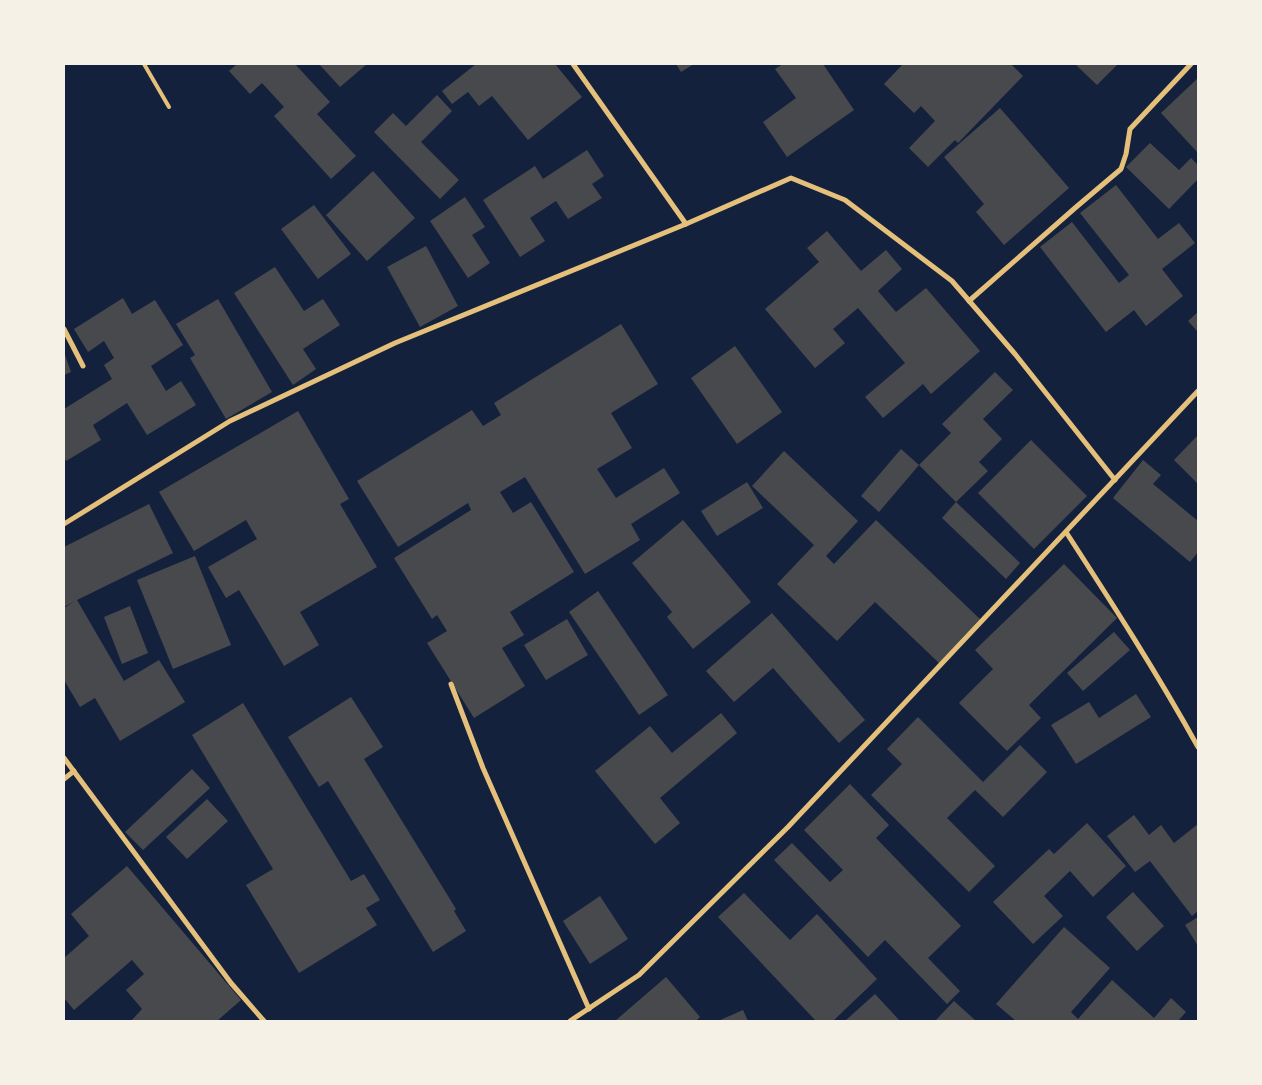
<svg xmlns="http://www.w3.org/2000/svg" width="1262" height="1085" viewBox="0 0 1262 1085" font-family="'Asap Condensed',sans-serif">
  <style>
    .building { fill: #48494c }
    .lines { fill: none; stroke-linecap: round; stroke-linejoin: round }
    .service { stroke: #e5c07b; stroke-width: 4 }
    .minor { stroke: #e5c07b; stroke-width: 5 }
  </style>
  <rect width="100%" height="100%" fill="#14213d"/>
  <!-- building -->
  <g class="building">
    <path d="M 237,64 L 295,64 L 330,102 L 317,114 L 356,156 L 331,179 L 274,116 L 284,107 L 262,83 L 250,94 L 229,71 Z"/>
    <path d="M 319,64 L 367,64 L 340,87 Z"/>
    <path d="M 476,64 L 555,64 L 582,97 L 528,140 L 492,96 L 479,106 L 468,92 L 452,104 L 442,91 Z"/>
    <path d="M 676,64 L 694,64 L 681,72 Z"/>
    <path d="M 783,64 L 823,64 L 854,110 L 787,157 L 763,122 L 796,98 L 775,69 Z"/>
    <path d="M 903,64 L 1011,64 L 1023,76 L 958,143 L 955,140 L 928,167 L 909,148 L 935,121 L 921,106 L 914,113 L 884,84 Z"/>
    <path d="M 1075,64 L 1118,64 L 1097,85 Z"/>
    <path d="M 1198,78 L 1198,153 L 1161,113 Z"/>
    <path d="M 437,95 L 452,111 L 421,142 L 459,180 L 440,199 L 374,132 L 393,113 L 406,126 Z"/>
    <path d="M 1000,108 L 1069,188 L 1004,245 L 976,212 L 984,204 L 944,157 Z"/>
    <path d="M 1150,143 L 1179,170 L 1191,158 L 1198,165 L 1198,179 L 1169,209 L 1126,167 Z"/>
    <path d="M 587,150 L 604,176 L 592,184 L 602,198 L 568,219 L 556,201 L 530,218 L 545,241 L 520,257 L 483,200 L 535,166 L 543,179 Z"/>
    <path d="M 373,171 L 415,218 L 367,261 L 326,215 Z"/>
    <path d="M 1116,185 L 1158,239 L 1179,223 L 1195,243 L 1162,269 L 1183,296 L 1146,326 L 1134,310 L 1106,332 L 1040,247 L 1072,222 L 1119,283 L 1129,275 L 1080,213 Z"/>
    <path d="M 465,197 L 485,227 L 472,235 L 490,263 L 468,278 L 430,221 Z"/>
    <path d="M 314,205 L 351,254 L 318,279 L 281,229 Z"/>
    <path d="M 827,231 L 861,271 L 886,250 L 902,269 L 878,291 L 896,312 L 926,288 L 980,351 L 931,394 L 923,384 L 883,418 L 865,397 L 905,363 L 858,308 L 833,329 L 845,343 L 815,368 L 765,309 L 819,262 L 807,248 Z"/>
    <path d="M 426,246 L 458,306 L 420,327 L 387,267 Z"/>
    <path d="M 275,267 L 304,311 L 323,299 L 340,325 L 303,349 L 316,369 L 293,385 L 234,293 Z"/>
    <path d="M 123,298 L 132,314 L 155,300 L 183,345 L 151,366 L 166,391 L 181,381 L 196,405 L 147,435 L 127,403 L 93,425 L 101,440 L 66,461 L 64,457 L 64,409 L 112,379 L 104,365 L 114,358 L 104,341 L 88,352 L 74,329 Z"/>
    <path d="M 218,299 L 272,392 L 226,419 L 190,358 L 195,355 L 176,324 Z"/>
    <path d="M 1198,312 L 1198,332 L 1188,321 Z"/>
    <path d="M 621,324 L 658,384 L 611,413 L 632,448 L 597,469 L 616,498 L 664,468 L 680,493 L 631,524 L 640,540 L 585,574 L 525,477 L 500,492 L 513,513 L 531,502 L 574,572 L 510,612 L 524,635 L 502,648 L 525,686 L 474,718 L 427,643 L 447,631 L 437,615 L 432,619 L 394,558 L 471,510 L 468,503 L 398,547 L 357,481 L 472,410 L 483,426 L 501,415 L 494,403 Z"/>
    <path d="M 735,346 L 782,412 L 737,444 L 691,378 Z"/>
    <path d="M 64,352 L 71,372 L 64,375 Z"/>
    <path d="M 995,372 L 1013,390 L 983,419 L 1002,439 L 979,462 L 988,471 L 956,502 L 919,465 L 951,433 L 942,424 Z"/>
    <path d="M 298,411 L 349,499 L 340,504 L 377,567 L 300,612 L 319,645 L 284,666 L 239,590 L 226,598 L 208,567 L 257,539 L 246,520 L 194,551 L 159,492 Z"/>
    <path d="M 1198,435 L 1198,484 L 1174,460 Z"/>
    <path d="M 1031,440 L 1087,496 L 1034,549 L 978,493 Z"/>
    <path d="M 901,449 L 919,465 L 879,512 L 861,496 Z"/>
    <path d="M 784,451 L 858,521 L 826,556 L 834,564 L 876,520 L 980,619 L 939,663 L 875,602 L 837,641 L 777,584 L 814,545 L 752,486 Z"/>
    <path d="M 1143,460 L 1161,475 L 1153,484 L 1198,521 L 1198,552 L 1190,562 L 1113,498 Z"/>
    <path d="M 747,482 L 763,508 L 717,536 L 701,511 Z"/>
    <path d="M 956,502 L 1020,563 L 1006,579 L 942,518 Z"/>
    <path d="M 149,504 L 173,553 L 77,600 L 124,681 L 159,660 L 185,702 L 120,741 L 95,698 L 80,707 L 64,680 L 64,608 L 75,601 L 64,607 L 64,547 Z"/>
    <path d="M 683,520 L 751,602 L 693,649 L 667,617 L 672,612 L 632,563 Z"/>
    <path d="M 195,556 L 231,645 L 173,669 L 137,580 Z"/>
    <path d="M 1064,564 L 1117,618 L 1029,705 L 1041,718 L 1007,751 L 959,703 L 993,669 L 975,650 Z"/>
    <path d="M 598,591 L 668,695 L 639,715 L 569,612 Z"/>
    <path d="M 130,606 L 148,653 L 122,664 L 104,617 Z"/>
    <path d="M 772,613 L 865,720 L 839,743 L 773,668 L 734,702 L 706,671 Z"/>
    <path d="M 567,619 L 588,655 L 546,680 L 524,645 Z"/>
    <path d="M 1114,632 L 1130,650 L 1083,691 L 1067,673 Z"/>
    <path d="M 1136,694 L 1151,717 L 1076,764 L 1051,725 L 1089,702 L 1099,718 Z"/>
    <path d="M 351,697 L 383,747 L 364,759 L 456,909 L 454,911 L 466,931 L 433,952 L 328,781 L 319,787 L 288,737 Z"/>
    <path d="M 243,703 L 351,881 L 364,874 L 380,900 L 366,908 L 377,925 L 299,973 L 246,885 L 273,869 L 192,735 Z"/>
    <path d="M 721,713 L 737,733 L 660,798 L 680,823 L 655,844 L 595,771 L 650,726 L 672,753 Z"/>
    <path d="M 918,717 L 983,782 L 1020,745 L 1047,772 L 1003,817 L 975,790 L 947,818 L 995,866 L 969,892 L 871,795 L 902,764 L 887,749 Z"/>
    <path d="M 192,769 L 210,788 L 143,850 L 125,832 Z"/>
    <path d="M 850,784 L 889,825 L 876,838 L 961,926 L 928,958 L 960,991 L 947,1004 L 885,940 L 868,957 L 774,860 L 792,843 L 830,882 L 843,870 L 804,830 Z"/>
    <path d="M 207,799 L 228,821 L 187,859 L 166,837 Z"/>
    <path d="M 1134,815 L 1149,835 L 1161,825 L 1174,843 L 1198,824 L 1198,911 L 1192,916 L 1150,861 L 1135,872 L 1107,836 Z"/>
    <path d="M 1087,823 L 1126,866 L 1093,897 L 1070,871 L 1044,896 L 1063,916 L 1033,944 L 993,902 L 1049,849 L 1054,854 Z"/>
    <path d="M 127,866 L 241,1000 L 217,1021 L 131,1021 L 142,1009 L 126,990 L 144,974 L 132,960 L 74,1010 L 64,998 L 64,958 L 89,936 L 71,914 Z"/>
    <path d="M 1133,892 L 1164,926 L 1137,951 L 1106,917 Z"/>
    <path d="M 744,893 L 790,940 L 817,914 L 877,979 L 833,1021 L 816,1021 L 718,917 Z"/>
    <path d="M 600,896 L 628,939 L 590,964 L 563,921 Z"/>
    <path d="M 1198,917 L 1198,946 L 1185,925 Z"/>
    <path d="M 1064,927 L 1110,968 L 1071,1012 L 1078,1019 L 1112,980 L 1154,1018 L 1171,998 L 1186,1012 L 1178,1021 L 1016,1021 L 996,1004 Z"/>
    <path d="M 666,977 L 700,1017 L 696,1021 L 615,1021 Z"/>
    <path d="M 875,994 L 900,1021 L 845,1021 Z"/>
    <path d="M 954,1001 L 976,1021 L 935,1021 Z"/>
    <path d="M 743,1010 L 748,1021 L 718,1021 Z"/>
  </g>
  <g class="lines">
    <!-- service -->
    <path class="service" d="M 144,64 L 169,107"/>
    <!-- minor -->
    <g class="minor">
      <path d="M 573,64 L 686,224"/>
      <path d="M 969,301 L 1075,208 L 1121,169 L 1126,154 L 1130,129 L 1191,64"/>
      <path d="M 64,329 L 83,366"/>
      <path d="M 64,524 L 230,421 L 395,343 L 686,224 L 791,178 L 845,200 L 952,281 L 1015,354 L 1115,480"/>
      <path d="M 1066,532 C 1112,603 1157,673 1198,747"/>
      <path d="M 451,684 L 483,768 L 589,1009"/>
      <path d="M 64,758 L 231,983 L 264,1021"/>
      <path d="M 64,779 L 74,771"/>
      <path d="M 570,1021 L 639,975 L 788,827 L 1198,391"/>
    </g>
  </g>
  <!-- border -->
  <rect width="1262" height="1085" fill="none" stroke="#f6f1e7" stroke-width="130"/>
</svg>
